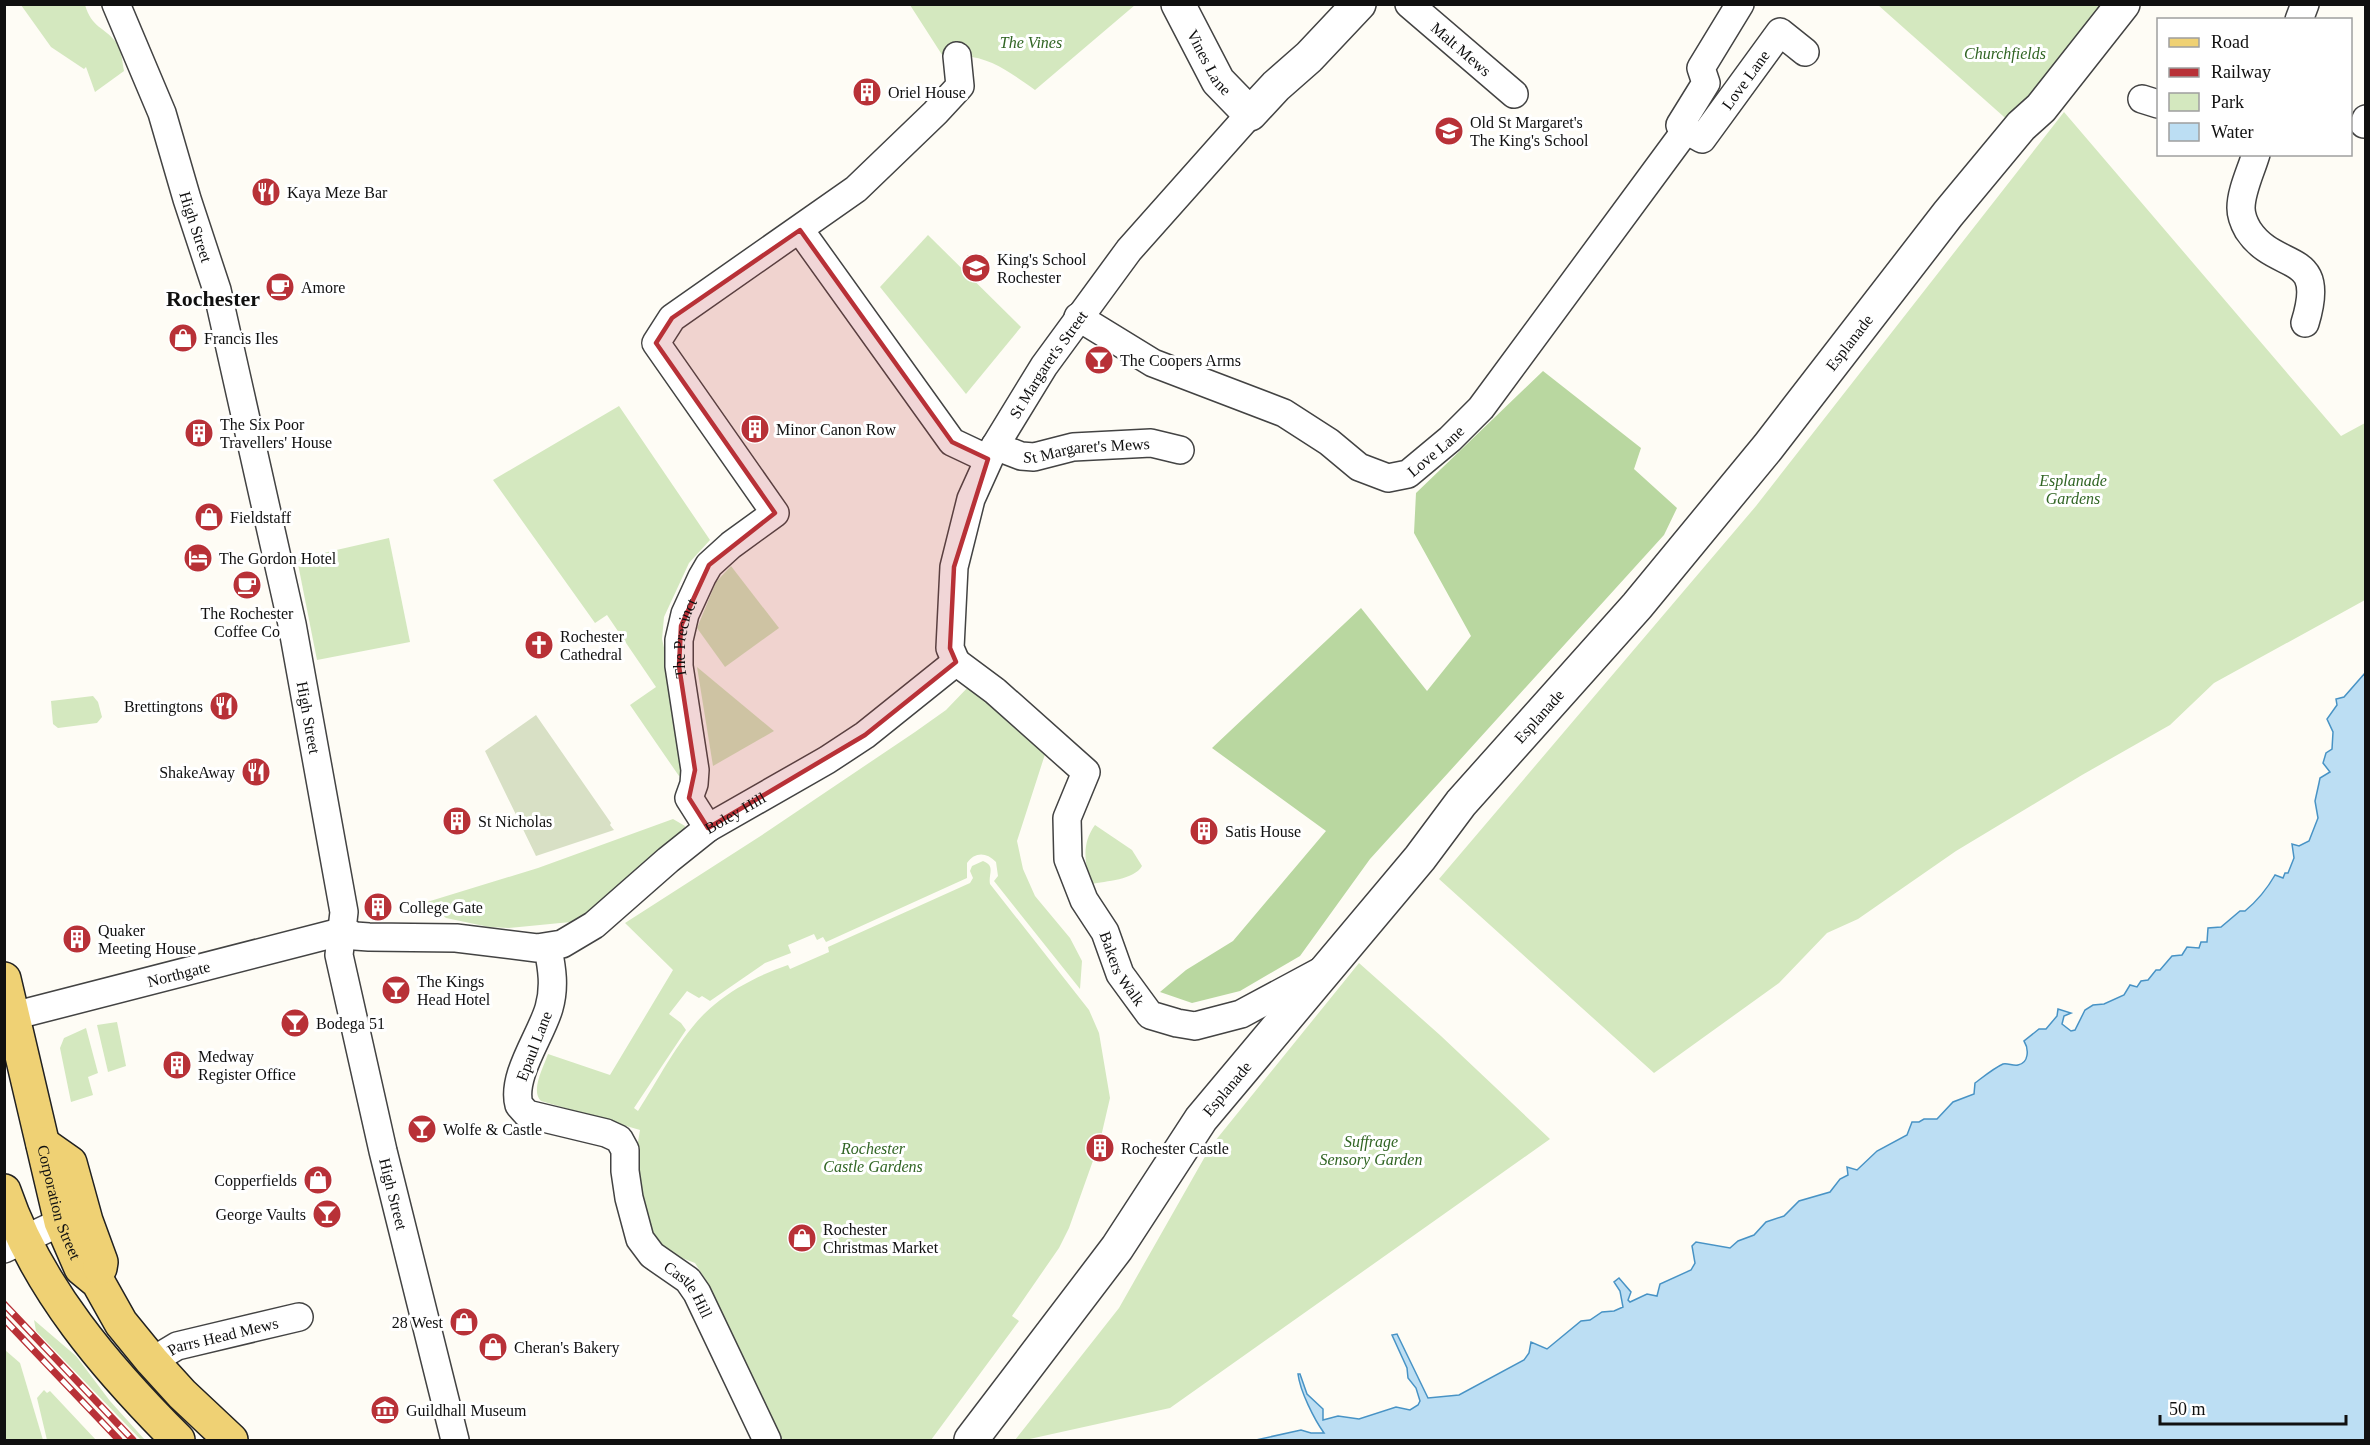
<svg xmlns="http://www.w3.org/2000/svg" width="2370" height="1445" viewBox="0 0 2370 1445" font-family="'Times New Roman',serif">
  <style>
    .green { fill: #d4e8bf }
    .forest { fill: #b9d7a0 }
    .cemetery { fill: #d8e0c5 }
    .water { fill: #bcdef3; stroke: #4893c5; stroke-width: 1.5 }
    .lines { fill: none; stroke-linecap: round; stroke-linejoin: round }
    .minor-casing { stroke: #434343; stroke-width: 30 }
    .tertiary-casing { stroke: #434343; stroke-width: 36 }
    .primary-casing { stroke: #212121; stroke-width: 36 }
    .minor { stroke: #fff; stroke-width: 27 }
    .tertiary { stroke: #fff; stroke-width: 33 }
    .primary { stroke: #efd174; stroke-width: 33 }
    .rail-casing { stroke: #b83137; stroke-width: 7 }
    .rail { stroke: #fff; stroke-width: 4.5; stroke-dasharray: 14; stroke-linecap: butt }
    .marked { fill: #b83137; fill-opacity: 0.2; stroke: #b83137; stroke-width: 4.5; stroke-linejoin: round }
    .labels { text-anchor: middle; dominant-baseline: central; stroke-width: 6; stroke-linejoin: round; paint-order: stroke }
    .park-label { font-size: 16px; font-style: italic; fill: #316524; stroke: #fff }
    .street-label { font-size: 16px; fill: #101010; stroke: #fff }
    .poi-label { font-size: 16px; fill: #101010; stroke: #fff; text-anchor: start }
    .district-label { font-size: 22px; font-weight: bold; fill: #101010; stroke: #fff }
  </style>
  <rect width="100%" height="100%" fill="#fefcf5"/>
  <!-- green -->
  <g class="green">
    <path d="M 21,5 L 85,5 C 92,28 103,26 116,42 C 122,50 122,62 124,71 L 95,92 L 86,67 L 84,69 L 51,47 Z"/>
    <path d="M 910,5 L 1135,5 L 1035,90 C 1011,73 976,46 946,61 Z"/>
    <path d="M 1878,5 L 2109,5 L 2012,124 Z"/>
    <path d="M 2064,112 L 2341,436 L 2365,423 L 2365,600 L 2214,683 L 2170,725 L 2082,775 L 1956,851 L 1858,919 L 1827,933 L 1779,983 L 1654,1073 L 1439,879 L 1756,506 Z"/>
    <path d="M 928,235 L 1021,327 L 966,394 L 880,287 Z"/>
    <path d="M 619,406 L 710,540 L 689,563 L 664,617 L 662,639 L 687,747 L 681,775 L 679,776 L 630,705 L 656,687 L 607,615 L 595,623 L 493,480 Z"/>
    <path d="M 389,538 L 410,642 L 317,660 L 297,559 Z"/>
    <path d="M 731,566 L 779,628 L 725,667 L 697,628 L 716,582 Z"/>
    <path d="M 697,667 L 774,731 L 713,766 Z"/>
    <path d="M 971,684 L 1048,745 L 1017,841 L 1023,869 L 1035,896 L 1070,938 L 1082,961 L 1080,989 L 994,881 L 998,876 L 996,862 C 986,852 975,852 967,863 L 967,878 L 826,942 L 823,937 L 817,940 L 814,934 L 788,945 L 791,953 L 765,963 L 710,1001 L 702,996 L 699,998 L 687,991 L 669,1014 L 681,1023 L 686,1030 L 634,1108 L 638,1111 C 660,1077 683,1030 714,1005 C 735,987 762,974 788,965 L 790,969 L 829,952 L 828,947 L 970,883 L 973,878 L 970,871 L 972,866 L 983,861 C 996,866 988,874 990,884 L 1089,1010 L 1099,1033 L 1110,1098 L 1100,1141 L 1069,1228 L 1059,1248 L 1012,1316 L 1019,1321 L 931,1440 L 779,1440 L 707,1282 L 695,1263 L 661,1250 L 647,1232 L 636,1154 L 640,1130 L 541,1101 C 530,1091 544,1066 548,1054 L 610,1075 L 673,970 L 625,923 L 759,837 L 915,732 L 946,710 Z"/>
    <path d="M 93,696 L 98,702 L 102,717 L 97,723 L 58,728 L 53,724 L 51,701 Z"/>
    <path d="M 673,819 L 685,826 L 684,833 L 581,921 L 509,928 L 489,927 L 446,918 L 427,902 L 538,868 Z"/>
    <path d="M 1095,825 L 1132,850 L 1142,866 C 1134,880 1106,881 1091,884 C 1085,863 1081,844 1095,825 Z"/>
    <path d="M 1359,963 L 1441,1036 L 1550,1139 L 1170,1408 L 1025,1440 L 1015,1440 L 1119,1308 L 1211,1146 Z"/>
    <path d="M 117,1022 L 126,1066 L 108,1072 L 97,1025 Z"/>
    <path d="M 86,1028 L 98,1073 L 88,1077 L 93,1095 L 71,1102 L 60,1048 L 64,1038 Z"/>
    <path d="M 34,1320 L 76,1356 L 110,1401 L 145,1440 L 141,1440 L 36,1331 Z"/>
    <path d="M 5,1350 L 20,1363 L 43,1440 L 5,1439 Z"/>
    <path d="M 44,1390 L 47,1393 L 50,1391 L 96,1440 L 47,1440 L 37,1398 Z"/>
  </g>
  <!-- forest -->
  <path class="forest" d="M 1543,371 L 1641,448 L 1634,469 L 1677,508 L 1664,535 L 1370,859 L 1300,956 L 1240,991 L 1192,1003 L 1160,992 L 1186,970 L 1233,941 L 1326,831 L 1212,748 L 1361,608 L 1427,691 L 1471,636 L 1414,533 L 1416,493 Z"/>
  <!-- cemetery -->
  <path class="cemetery" d="M 536,715 L 611,823 L 610,825 L 614,830 L 536,856 L 485,751 Z"/>
  <!-- water -->
  <path class="water" d="M 2365,673 L 2365,1440 L 1256,1440 L 1301,1430 L 1311,1433 L 1324,1433 C 1314,1419 1300,1391 1298,1374 L 1300,1374 L 1307,1394 L 1323,1409 L 1323,1420 L 1338,1416 L 1359,1419 L 1396,1407 L 1410,1410 L 1418,1405 L 1420,1401 L 1416,1388 L 1408,1378 L 1407,1368 L 1392,1335 L 1397,1334 L 1428,1398 L 1459,1395 L 1524,1360 L 1529,1353 L 1531,1342 L 1547,1349 L 1581,1321 L 1590,1320 L 1602,1312 L 1614,1311 L 1623,1307 L 1620,1291 L 1614,1282 L 1619,1278 L 1631,1292 L 1628,1300 L 1630,1302 L 1647,1294 L 1657,1296 L 1660,1284 L 1691,1270 L 1695,1263 L 1692,1246 L 1696,1242 L 1730,1248 L 1738,1241 L 1754,1235 L 1766,1222 L 1784,1216 L 1799,1201 L 1830,1192 L 1840,1179 L 1848,1175 L 1847,1167 L 1857,1170 L 1877,1151 L 1907,1135 L 1912,1122 L 1919,1122 L 1924,1119 L 1937,1119 L 1953,1102 L 1974,1094 L 1975,1083 C 1983,1077 1994,1068 2003,1064 C 2008,1063 2013,1066 2018,1065 C 2029,1063 2029,1049 2024,1041 L 2039,1029 L 2046,1029 L 2057,1016 L 2058,1009 L 2071,1013 L 2064,1016 L 2062,1024 L 2071,1031 L 2075,1030 L 2085,1010 L 2093,1005 L 2104,1004 L 2124,995 L 2130,985 L 2137,987 L 2141,981 L 2148,980 L 2156,970 L 2160,970 L 2172,956 L 2182,955 L 2187,947 L 2199,948 L 2201,942 L 2207,942 L 2208,928 L 2221,927 L 2240,911 L 2245,911 C 2257,901 2267,889 2275,875 L 2283,878 L 2285,873 L 2288,873 L 2294,858 L 2292,844 L 2299,846 L 2309,841 L 2318,818 L 2315,801 L 2319,783 L 2320,778 L 2330,772 L 2323,763 L 2326,753 L 2332,749 L 2333,732 L 2327,719 L 2337,705 L 2336,699 L 2344,697 Z"/>
  <g class="lines">
    <!-- minor casing -->
    <g class="minor-casing">
      <g id="minor">
        <path id="s1" d="M 116,4 L 162,113 L 187,199 L 217,290 L 292,624 L 344,912 L 339,955 L 383,1151 L 455,1440"/>
        <path id="s2" d="M 1409,4 L 1514,94"/>
        <path d="M 2299,20 L 2305,4"/>
        <path d="M 2142,99 L 2158,104"/>
        <path d="M 2364,124 L 2366,119"/>
        <path d="M 1686,130 L 1680,125 L 1706,83 L 1701,68 L 1740,4"/>
        <path d="M 2256,154 C 2251,171 2241,191 2241,208 C 2241,216 2244,223 2248,230 C 2277,274 2328,248 2305,323"/>
        <path d="M 800,230 L 952,442 L 988,459"/>
        <path id="s3" d="M 1078,317 L 1153,363 L 1284,413 L 1329,442 L 1359,467 L 1388,478 L 1408,474 L 1450,439 L 1481,408 L 1686,130 L 1702,139 L 1780,32 L 1805,52"/>
        <path id="s4" d="M 995,446 L 1021,456 L 1034,457 L 1073,447 L 1151,443 L 1180,450"/>
        <path id="s5" d="M 956,662 L 950,648 L 954,567 L 971,499 L 995,446 L 1044,366 L 1129,250 L 1250,114"/>
        <path id="s6" d="M 956,662 L 995,691 L 1086,772 L 1067,818 L 1068,859 L 1084,900 L 1105,932 L 1120,974 L 1150,1015 L 1177,1023 L 1195,1026 L 1241,1014 L 1323,970"/>
        <path id="s7" d="M 708,828 L 689,798 L 694,784 L 695,770 L 679,666 L 679,640 L 685,614 L 702,577 L 709,565 L 731,545 L 775,513 L 656,343 L 672,318 L 856,189 L 935,113 L 960,86 L 957,56"/>
        <path id="s8" d="M 344,931 L 355,936 L 369,937 L 456,938 L 537,948 L 562,944 L 594,925 L 668,860 L 708,828 L 827,760 L 865,735 L 956,662"/>
        <path id="s9" d="M 548,948 C 552,969 555,987 549,1008 C 541,1036 511,1076 519,1105 L 527,1114 L 606,1133 L 619,1139 L 625,1150 L 625,1171 L 629,1198 L 640,1239 L 652,1255 L 688,1280 L 697,1293 L 767,1440"/>
        <path id="s10" d="M 13,1016 L 344,931"/>
        <path d="M 4,1249 L 61,1222"/>
        <path id="s11" d="M 152,1361 L 177,1346 L 299,1317"/>
      </g>
    </g>
    <!-- tertiary casing -->
    <g class="tertiary-casing">
      <g id="tertiary">
        <path id="s12" d="M 1178,4 L 1218,81 L 1250,114 L 1276,86 L 1309,57 L 1359,4"/>
        <path id="s13" d="M 971,1440 L 1117,1248 L 1201,1119 L 1420,858 L 1461,803 L 1637,606 L 1768,447 L 1948,214 L 2021,126 L 2041,108 L 2123,4"/>
      </g>
    </g>
    <!-- primary casing -->
    <g class="primary-casing">
      <g id="primary">
        <path id="s14" d="M 4,979 L 61,1222 L 81,1268 L 98,1282 L 121,1323 L 152,1361 L 182,1394 L 231,1440"/>
        <path d="M 43,1144 L 70,1163 L 86,1221 L 101,1262 L 100,1268"/>
        <path d="M 4,1191 C 37,1288 107,1369 178,1440"/>
      </g>
    </g>
    <!-- minor -->
    <use href="#minor" class="minor"/>
    <!-- tertiary -->
    <use href="#tertiary" class="tertiary"/>
    <!-- primary -->
    <use href="#primary" class="primary"/>
    <!-- rail casing -->
    <g class="rail-casing">
      <g id="rail">
        <path d="M 4,1304 L 133,1440"/>
        <path d="M 4,1319 L 119,1440"/>
      </g>
    </g>
    <!-- rail -->
    <use href="#rail" class="rail"/>
  </g>
  <!-- marked area -->
  <path class="marked" d="M 800,230 L 952,442 L 988,459 L 954,567 L 950,648 L 956,662 L 865,735 L 708,828 L 689,798 L 695,770 L 679,666 L 681,626 L 709,565 L 775,513 L 656,343 L 672,318 Z"/>
  <!-- icons -->
  <defs>
    <g id="building-disc" transform="scale(1.5)"><circle r="9.5" fill="#b83137" stroke="#fff"/><path d="M-4-6H4V6H1V3H-1V6H-4ZM-2.5-4.3h1.7v1.8h-1.7ZM.8-4.3h1.7v1.8H.8ZM-2.5-1h1.7V.8h-1.7ZM.8-1h1.7V.8H.8Z" fill="#fff"/></g>
    <g id="school-disc" transform="scale(1.5)"><circle r="9.5" fill="#b83137" stroke="#fff"/><path d="M0-5L7-2L0 1L-7-2ZM-4 1L0 2.5L4 1V4Q0 6-4 4Z" fill="#fff"/></g>
    <g id="restaurant-disc" transform="scale(1.5)"><circle r="9.5" fill="#b83137" stroke="#fff"/><path d="M-5-6h1v4h1v-4h1v4h1v-4h1v5L-1.5 .5V6h-2V.5L-5-1ZM5-6V6H3V1.5H1.5Q1.5-4 5-6Z" fill="#fff"/></g>
    <g id="cafe-disc" transform="scale(1.5)"><circle r="9.5" fill="#b83137" stroke="#fff"/><path d="M-5.5-4.5H6V0H3Q3 3.5 0 3.5H-2.5Q-5.5 3.5-5.5 0ZM3-3.2v2h1.7v-2ZM-6 4.5H4V6H-6Z" fill="#fff"/></g>
    <g id="shop-disc" transform="scale(1.5)"><circle r="9.5" fill="#b83137" stroke="#fff"/><path d="M-5-2.5h2.3a2.7 3.5 0 0 1 5.4 0H5L5.5 6h-11ZM-1.5-2.5h3a1.5 2.3 0 0 0-3 0Z" fill="#fff"/></g>
    <g id="bar-disc" transform="scale(1.5)"><circle r="9.5" fill="#b83137" stroke="#fff"/><path d="M-6-5H6L.8 .8V4.5H3.5V6h-7V4.5H-.8V.8Z" fill="#fff"/></g>
    <g id="hotel-disc" transform="scale(1.5)"><circle r="9.5" fill="#b83137" stroke="#fff"/><path d="M-6-4.5h1.5V1H6V5H4.5V3h-9V5H-6ZM-4 0a1.8 1.8 0 1 1 3.6 0ZM.5 0V-2.5h3Q6-2.5 6 0Z" fill="#fff"/></g>
    <g id="church-disc" transform="scale(1.5)"><circle r="9.5" fill="#b83137" stroke="#fff"/><path d="M-1.2-6h2.4v3.5h3.3v2.4h-3.3V6h-2.4V-.1h-3.3v-2.4h3.3Z" fill="#fff"/></g>
    <g id="museum-disc" transform="scale(1.5)"><circle r="9.5" fill="#b83137" stroke="#fff"/><path d="M0-6L6-3V-2H-6V-3ZM-5-1h2V3h-2ZM-1-1h2V3h-2ZM3-1h2V3H3ZM-6 4H6V6H-6Z" fill="#fff"/></g>
  </defs>
  <g fill-rule="evenodd">
    <use href="#building-disc" x="867" y="92"/>
    <use href="#school-disc" x="1449" y="131"/>
    <use href="#restaurant-disc" x="266" y="192"/>
    <use href="#school-disc" x="976" y="268"/>
    <use href="#cafe-disc" x="280" y="287"/>
    <use href="#shop-disc" x="183" y="338"/>
    <use href="#bar-disc" x="1099" y="360"/>
    <use href="#building-disc" x="755" y="429"/>
    <use href="#building-disc" x="199" y="433"/>
    <use href="#shop-disc" x="209" y="517"/>
    <use href="#hotel-disc" x="198" y="558"/>
    <use href="#cafe-disc" x="247" y="585"/>
    <use href="#church-disc" x="539" y="645"/>
    <use href="#restaurant-disc" x="224" y="706"/>
    <use href="#restaurant-disc" x="256" y="772"/>
    <use href="#building-disc" x="457" y="821"/>
    <use href="#building-disc" x="1204" y="831"/>
    <use href="#building-disc" x="378" y="907"/>
    <use href="#building-disc" x="77" y="939"/>
    <use href="#bar-disc" x="396" y="990"/>
    <use href="#bar-disc" x="295" y="1023"/>
    <use href="#building-disc" x="177" y="1065"/>
    <use href="#bar-disc" x="422" y="1129"/>
    <use href="#building-disc" x="1100" y="1148"/>
    <use href="#shop-disc" x="318" y="1180"/>
    <use href="#bar-disc" x="327" y="1214"/>
    <use href="#shop-disc" x="802" y="1238"/>
    <use href="#shop-disc" x="464" y="1322"/>
    <use href="#shop-disc" x="493" y="1347"/>
    <use href="#museum-disc" x="385" y="1410"/>
  </g>
  <g class="labels">
    <!-- park labels -->
    <g class="park-label">
      <text x="1031" y="42">The Vines</text>
      <text x="2005" y="53">Churchfields</text>
      <text x="2073" y="480">Esplanade<tspan x="2073" dy="18">Gardens</tspan></text>
      <text x="1371" y="1141">Suffrage<tspan x="1371" dy="18">Sensory Garden</tspan></text>
      <text x="873" y="1148">Rochester<tspan x="873" dy="18">Castle Gardens</tspan></text>
    </g>
    <!-- street labels -->
    <g class="street-label">
      <text stroke="none"><textPath href="#s2" startOffset="69">Malt Mews</textPath></text>
      <text stroke="none"><textPath href="#s12" startOffset="66">Vines Lane</textPath></text>
      <text stroke="none"><textPath href="#s3" startOffset="908">Love Lane</textPath></text>
      <text stroke="none"><textPath href="#s1" startOffset="237">High Street</textPath></text>
      <text stroke="none"><textPath href="#s13" startOffset="1407">Esplanade</textPath></text>
      <text stroke="none"><textPath href="#s5" startOffset="322">St Margaret's Street</textPath></text>
      <text stroke="none"><textPath href="#s4" startOffset="94">St Margaret's Mews</textPath></text>
      <text stroke="none"><textPath href="#s3" startOffset="408">Love Lane</textPath></text>
      <text stroke="none"><textPath href="#s7" startOffset="198">The Precinct</textPath></text>
      <text stroke="none"><textPath href="#s1" startOffset="741">High Street</textPath></text>
      <text stroke="none"><textPath href="#s13" startOffset="921">Esplanade</textPath></text>
      <text stroke="none"><textPath href="#s8" startOffset="438">Boley Hill</textPath></text>
      <text stroke="none"><textPath href="#s6" startOffset="384">Bakers Walk</textPath></text>
      <text stroke="none"><textPath href="#s10" startOffset="171">Northgate</textPath></text>
      <text transform="translate(534 1046) rotate(-69)">Epaul Lane</text>
      <text stroke="none"><textPath href="#s13" startOffset="435">Esplanade</textPath></text>
      <text stroke="none"><textPath href="#s1" startOffset="1227">High Street</textPath></text>
      <text stroke="none"><textPath href="#s14" startOffset="230">Corporation Street</textPath></text>
      <text stroke="none"><textPath href="#s9" startOffset="446">Castle Hill</textPath></text>
      <text stroke="none"><textPath href="#s11" startOffset="76">Parrs Head Mews</textPath></text>
    </g>
    <!-- poi labels -->
    <g class="poi-label">
      <text x="888" y="92">Oriel House</text>
      <text x="1470" y="122">Old St Margaret's<tspan x="1470" dy="18">The King's School</tspan></text>
      <text x="287" y="192">Kaya Meze Bar</text>
      <text x="997" y="259">King's School<tspan x="997" dy="18">Rochester</tspan></text>
      <text x="301" y="287">Amore</text>
      <text x="204" y="338">Francis Iles</text>
      <text x="1120" y="360">The Coopers Arms</text>
      <text x="220" y="424">The Six Poor<tspan x="220" dy="18">Travellers' House</tspan></text>
      <text x="776" y="429">Minor Canon Row</text>
      <text x="230" y="517">Fieldstaff</text>
      <text x="219" y="558">The Gordon Hotel</text>
      <text x="247" y="613" text-anchor="middle">The Rochester<tspan x="247" dy="18">Coffee Co</tspan></text>
      <text x="560" y="636">Rochester<tspan x="560" dy="18">Cathedral</tspan></text>
      <text x="203" y="706" text-anchor="end">Brettingtons</text>
      <text x="235" y="772" text-anchor="end">ShakeAway</text>
      <text x="478" y="821">St Nicholas</text>
      <text x="1225" y="831">Satis House</text>
      <text x="399" y="907">College Gate</text>
      <text x="98" y="930">Quaker<tspan x="98" dy="18">Meeting House</tspan></text>
      <text x="417" y="981">The Kings<tspan x="417" dy="18">Head Hotel</tspan></text>
      <text x="316" y="1023">Bodega 51</text>
      <text x="198" y="1056">Medway<tspan x="198" dy="18">Register Office</tspan></text>
      <text x="443" y="1129">Wolfe &amp; Castle</text>
      <text x="1121" y="1148">Rochester Castle</text>
      <text x="297" y="1180" text-anchor="end">Copperfields</text>
      <text x="306" y="1214" text-anchor="end">George Vaults</text>
      <text x="823" y="1229">Rochester<tspan x="823" dy="18">Christmas Market</tspan></text>
      <text x="443" y="1322" text-anchor="end">28 West</text>
      <text x="514" y="1347">Cheran's Bakery</text>
      <text x="406" y="1410">Guildhall Museum</text>
    </g>
    <!-- district labels -->
    <g class="district-label">
      <text x="213" y="298">Rochester</text>
    </g>
  </g>
  <!-- border -->
  <rect width="2370" height="1445" fill="none" stroke="#101010" stroke-width="12"/>
  <!-- legend -->
  <rect x="2157" y="18" width="195" height="138" fill="#ffffff" stroke="#9f9f9f" stroke-width="1.5"/>
  <rect x="2169" y="38" width="30" height="9" fill="#efd174" stroke="#9f9f9f" stroke-width="1.5"/>
  <text x="2211" y="48" font-size="18" fill="#101010">Road</text>
  <rect x="2169" y="68" width="30" height="9" fill="#b83137" stroke="#9f9f9f" stroke-width="1.5"/>
  <text x="2211" y="78" font-size="18" fill="#101010">Railway</text>
  <rect x="2169" y="93" width="30" height="18" fill="#d4e8bf" stroke="#9f9f9f" stroke-width="1.5"/>
  <text x="2211" y="108" font-size="18" fill="#101010">Park</text>
  <rect x="2169" y="123" width="30" height="18" fill="#bcdef3" stroke="#9f9f9f" stroke-width="1.5"/>
  <text x="2211" y="138" font-size="18" fill="#101010">Water</text>
  <!-- scale -->
  <path d="M2160 1415v9h186v-9" fill="none" stroke="#101010" stroke-width="3"/>
  <text x="2169" y="1415" font-size="18" fill="#101010" stroke="#ffffff" stroke-width="4.5" paint-order="stroke">50 m</text>
</svg>
